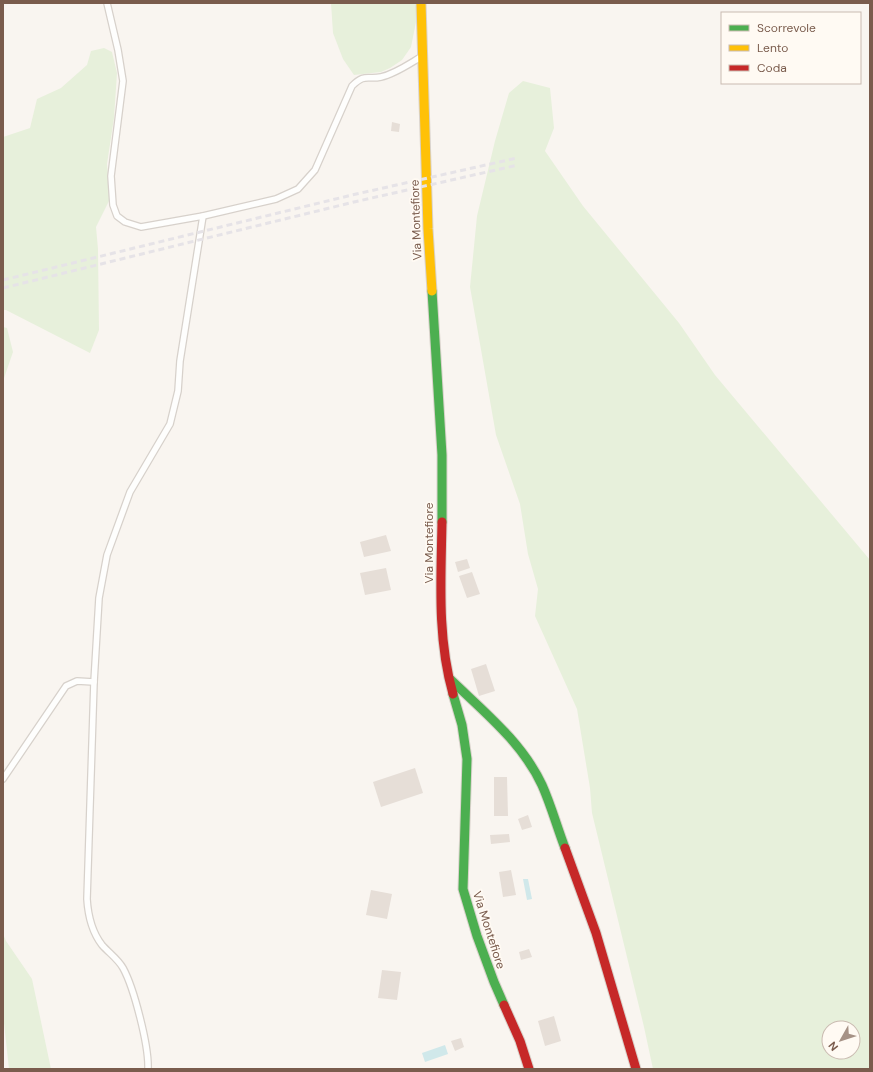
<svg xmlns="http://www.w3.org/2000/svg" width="873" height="1072" viewBox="0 0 873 1072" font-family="'DM Sans',sans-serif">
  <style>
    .green { fill: #e7f0db; fill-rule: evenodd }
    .water { fill: #d0e8ea }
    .building { fill: #e6ded7 }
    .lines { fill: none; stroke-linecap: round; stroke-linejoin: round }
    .lane-casing { stroke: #d7d1cb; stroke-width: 8 }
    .fast-casing { stroke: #d9d2cb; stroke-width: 11 }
    .slow-casing { stroke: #d9d2cb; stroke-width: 11 }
    .jam-casing { stroke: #d9d2cb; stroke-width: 11 }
    .lane { stroke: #fefefd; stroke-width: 5.5 }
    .fast { stroke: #4caf50; stroke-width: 9 }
    .slow { stroke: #ffc107; stroke-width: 9 }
    .jam { stroke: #c62828; stroke-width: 9 }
    .rail { stroke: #e6e3e7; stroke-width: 3; stroke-dasharray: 6 4; stroke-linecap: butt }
    .labels { text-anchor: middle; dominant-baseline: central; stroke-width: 3.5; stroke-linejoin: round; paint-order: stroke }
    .street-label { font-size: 12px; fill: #7a5c4d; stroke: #fffaf3 }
  </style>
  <rect width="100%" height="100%" fill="#f9f5f0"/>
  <!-- green -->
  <g class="green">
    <path d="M 331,3 L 415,3 L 418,12 L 411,47 L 402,60 L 390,68 L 381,72 L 354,75 L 343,59 L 333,33 Z"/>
    <path d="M 104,48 L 112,52 L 117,73 L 114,118 L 107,164 L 110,199 L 96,227 L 98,249 L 99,330 L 90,353 L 6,310 L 3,310 L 3,137 L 30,128 L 37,99 L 61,88 L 87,65 L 91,51 Z"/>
    <path d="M 523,81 L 550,88 L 554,128 L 545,151 L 583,206 L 679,323 L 715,375 L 870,560 L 870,1069 L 653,1069 L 644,1027 L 592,813 L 590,788 L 577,709 L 535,616 L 538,589 L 528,554 L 520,504 L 496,435 L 470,287 L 477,216 L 495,141 L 509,93 ZM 829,1028 L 853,1028 L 853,1052 L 829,1052 Z"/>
    <path d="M 3,327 L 7,328 L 13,352 L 3,381 Z"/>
    <path d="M 3,934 L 6,941 L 32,979 L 51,1069 L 9,1069 L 3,1014 Z"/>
  </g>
  <!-- water -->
  <g class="water">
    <path d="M 528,879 L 532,899 L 527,900 L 523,879 Z"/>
    <path d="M 445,1045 L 448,1054 L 425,1062 L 422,1053 Z"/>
  </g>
  <!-- building -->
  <g class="building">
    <path d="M 392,122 L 400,124 L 399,132 L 391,131 Z"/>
    <path d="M 386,535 L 391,551 L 364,557 L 360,542 Z"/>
    <path d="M 467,559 L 470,568 L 458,572 L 455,562 Z"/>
    <path d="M 386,568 L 391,590 L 365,595 L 360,573 Z"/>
    <path d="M 472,572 L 480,594 L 467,598 L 459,576 Z"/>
    <path d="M 486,664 L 495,691 L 479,696 L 471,669 Z"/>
    <path d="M 415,768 L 423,793 L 381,807 L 373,782 Z"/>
    <path d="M 494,777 L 507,777 L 508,816 L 494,816 Z"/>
    <path d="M 528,815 L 532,827 L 522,830 L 518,819 Z"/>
    <path d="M 509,834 L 510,842 L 491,844 L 490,835 Z"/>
    <path d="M 511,870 L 516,895 L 503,897 L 499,872 Z"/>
    <path d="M 371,890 L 392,894 L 387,919 L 366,915 Z"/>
    <path d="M 529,949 L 532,957 L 521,960 L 519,952 Z"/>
    <path d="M 382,970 L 401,972 L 397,1000 L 378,998 Z"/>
    <path d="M 554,1016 L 561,1041 L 545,1046 L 538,1021 Z"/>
    <path d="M 461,1038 L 464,1047 L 455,1051 L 451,1041 Z"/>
  </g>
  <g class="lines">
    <!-- lane casing -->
    <g class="lane-casing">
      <g id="lane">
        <path d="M 107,3 L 118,50 L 123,81 L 111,176 L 113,205 L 117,216 L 125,222 L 141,227 L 203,216 L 276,199 L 298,189 L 315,170 L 352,86 C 365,73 367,80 381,77 C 395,74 409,64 421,57"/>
        <path d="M 3,779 L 66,686 L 77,681 L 94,682"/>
        <path d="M 148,1069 C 149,1046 134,988 123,968 C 118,959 109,953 102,945 C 92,932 88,915 87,899 L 94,682 L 99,598 L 107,555 L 130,492 L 170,424 L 178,391 L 180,361 L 203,216"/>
      </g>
    </g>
    <!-- fast casing -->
    <g class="fast-casing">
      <g id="fast">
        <path d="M 432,291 L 442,455 L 442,522"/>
        <path d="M 450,679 C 483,711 522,742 542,785 C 551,805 557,827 565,848"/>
        <path d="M 453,694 L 462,725 L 467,759 L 463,889 L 477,936 L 494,982 L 504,1005"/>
      </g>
    </g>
    <!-- slow casing -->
    <g class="slow-casing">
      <path id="slow" d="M 421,3 L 428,229 L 432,291"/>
    </g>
    <!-- jam casing -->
    <g class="jam-casing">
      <g id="jam">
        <path d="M 442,522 C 441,579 437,638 453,694"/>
        <path d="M 565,848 L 596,933 L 636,1069"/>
        <path d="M 504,1005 L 520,1041 L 529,1069"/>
      </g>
    </g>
    <!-- lane -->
    <use href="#lane" class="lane"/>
    <!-- fast -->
    <use href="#fast" class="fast"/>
    <!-- slow -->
    <use href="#slow" class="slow"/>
    <!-- jam -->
    <use href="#jam" class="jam"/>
    <!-- rail -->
    <g class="rail">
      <path d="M 3,280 L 352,195 L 517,158"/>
      <path d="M 3,288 L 354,202 L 518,165"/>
    </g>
  </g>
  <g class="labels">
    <!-- street labels -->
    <g class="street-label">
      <text transform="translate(416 220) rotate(-92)">Via Montefiore</text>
      <text transform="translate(429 543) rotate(-90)">Via Montefiore</text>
      <text transform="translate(489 930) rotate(72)">Via Montefiore</text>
    </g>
  </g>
  <!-- border -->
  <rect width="873" height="1072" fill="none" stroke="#7a5c4d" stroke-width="8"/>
  <!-- legend -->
  <rect x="721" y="12" width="140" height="72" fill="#fffaf3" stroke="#cabbb1"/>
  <rect x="729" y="25" width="20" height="6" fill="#4caf50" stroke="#cabbb1"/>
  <text x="757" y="32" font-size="12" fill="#7a5c4d">Scorrevole</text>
  <rect x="729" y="45" width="20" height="6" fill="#ffc107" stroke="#cabbb1"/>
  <text x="757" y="52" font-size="12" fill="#7a5c4d">Lento</text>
  <rect x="729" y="65" width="20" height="6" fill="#c62828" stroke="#cabbb1"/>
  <text x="757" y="72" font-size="12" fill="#7a5c4d">Coda</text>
  <!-- north arrow -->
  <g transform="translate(841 1040) rotate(231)"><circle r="19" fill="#fffaf3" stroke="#cabbb1"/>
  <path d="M0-3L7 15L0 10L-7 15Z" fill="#a69286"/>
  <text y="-6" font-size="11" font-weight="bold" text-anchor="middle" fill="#7a5c4d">N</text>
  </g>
</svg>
